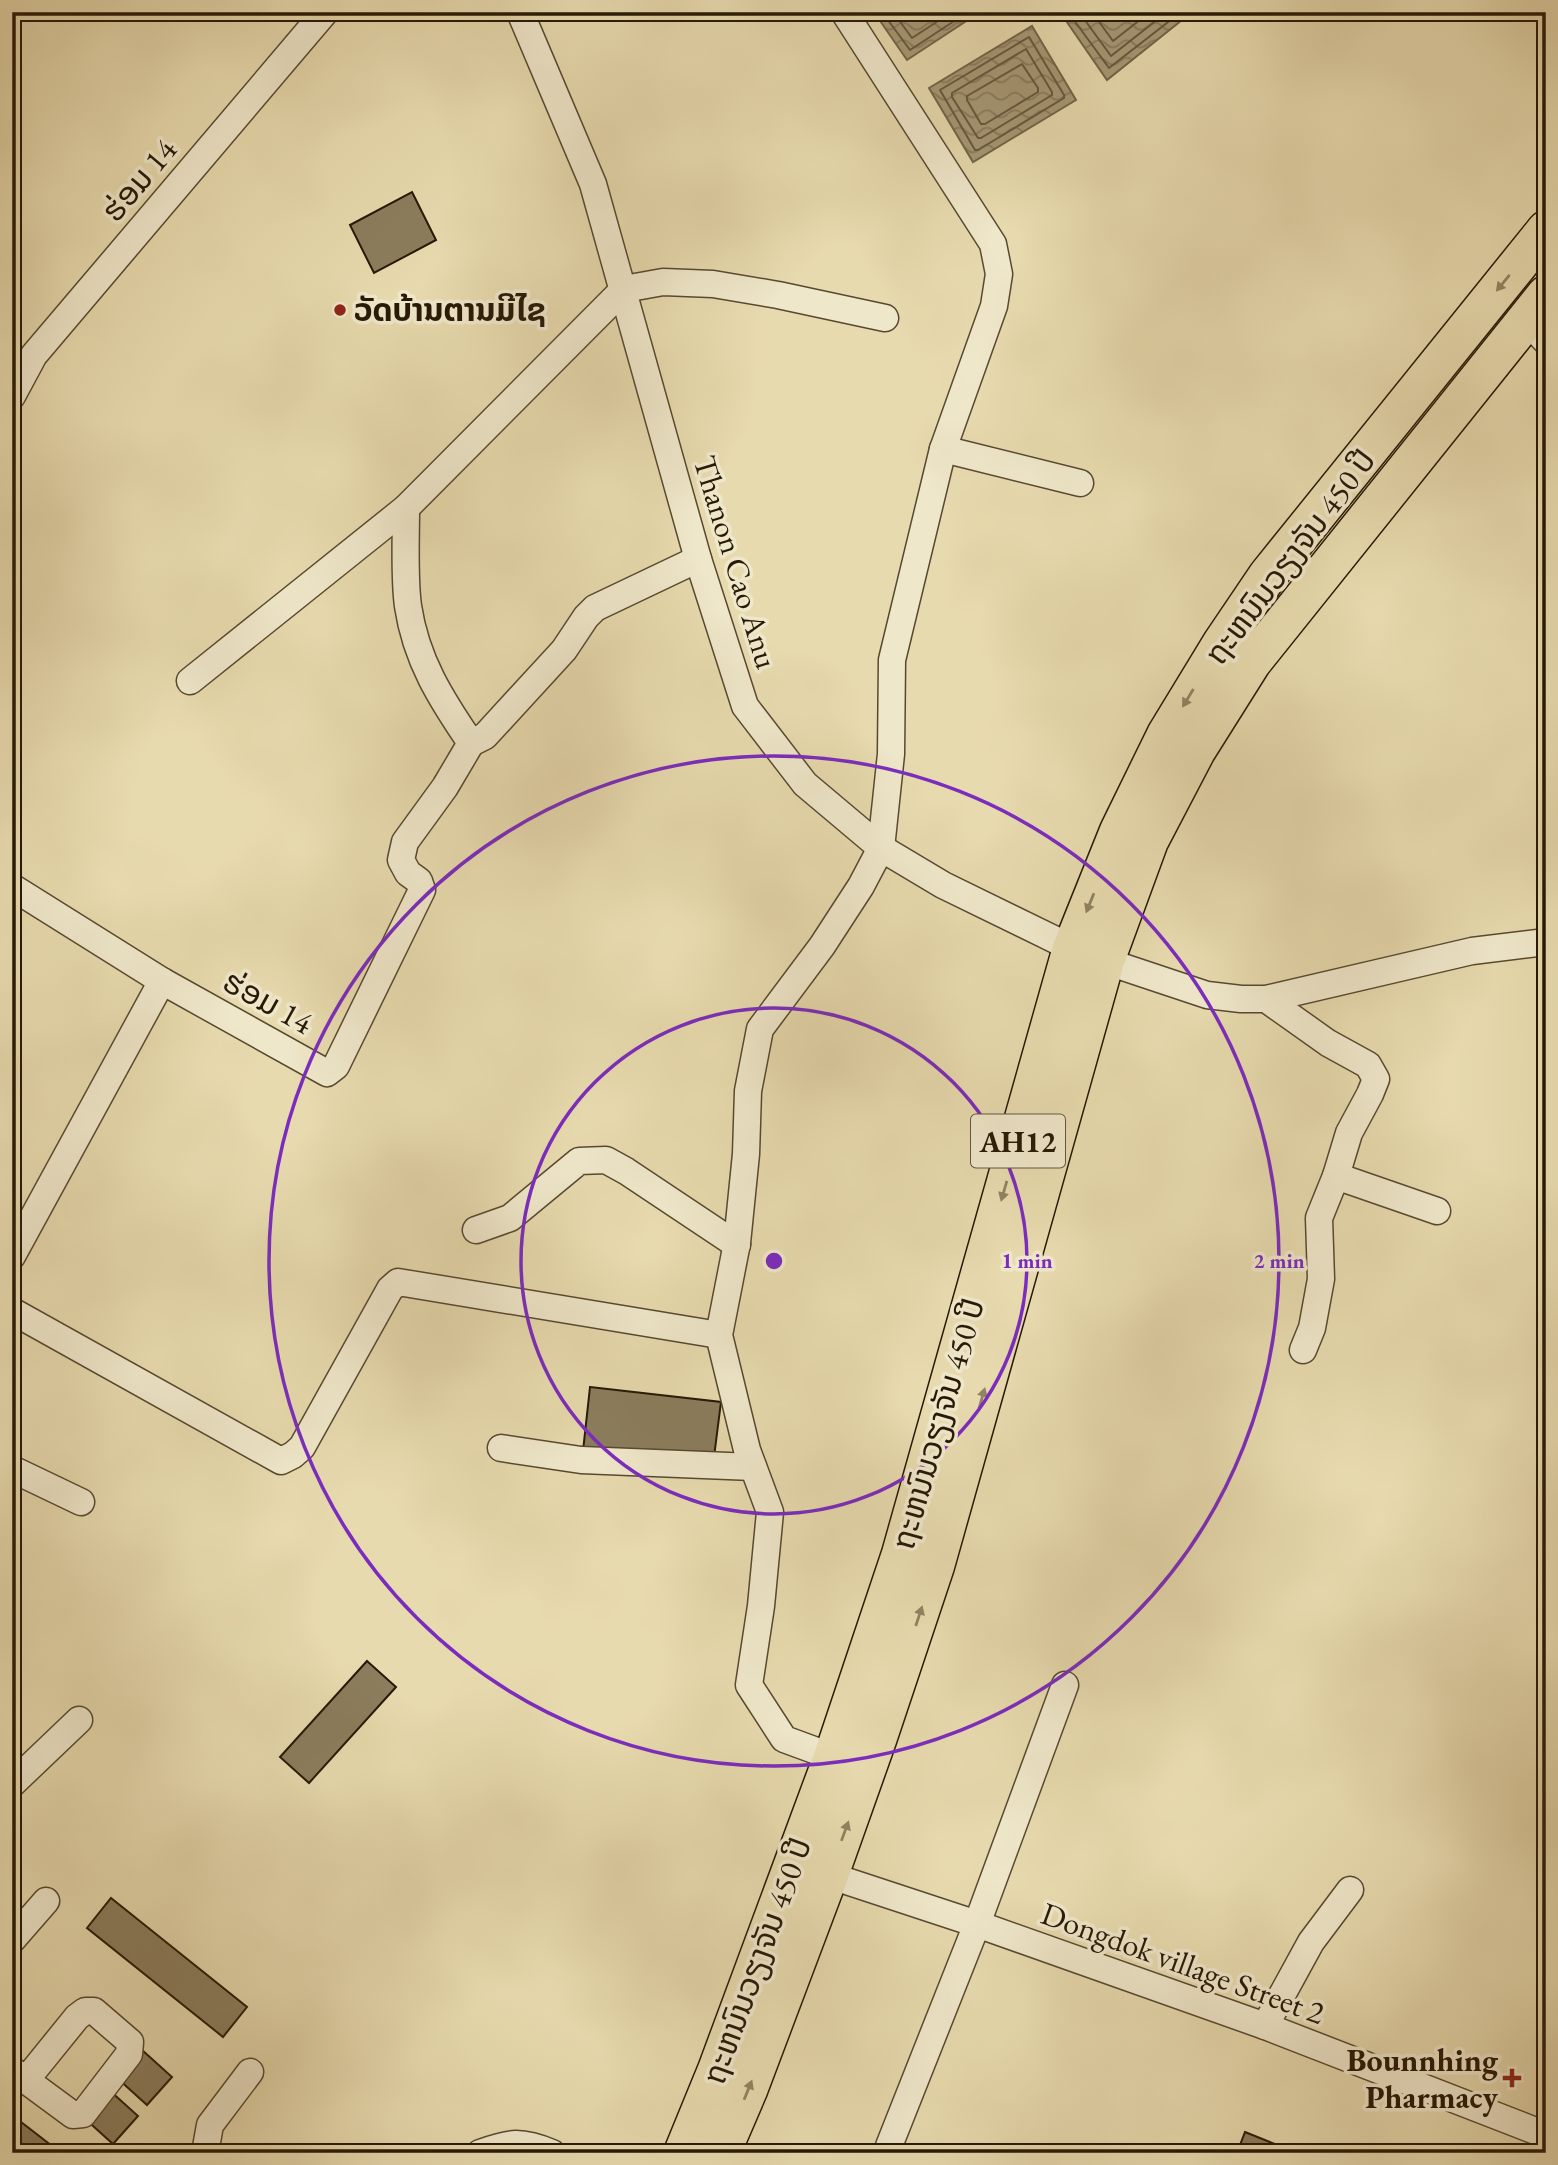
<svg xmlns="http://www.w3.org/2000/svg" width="1558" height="2165" viewBox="0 0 1558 2165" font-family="'EB Garamond','Noto Sans Lao',serif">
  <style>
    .water { fill: url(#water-waves); stroke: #736549; stroke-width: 2 }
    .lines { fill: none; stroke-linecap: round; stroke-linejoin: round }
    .shore { stroke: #66583e; stroke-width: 2 }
    .building { fill: #8b7d5d; stroke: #271906; stroke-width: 2 }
    .minor-casing { stroke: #574930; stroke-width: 29 }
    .highway-casing { stroke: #271906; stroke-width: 41 }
    .minor { stroke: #efe7ca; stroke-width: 26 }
    .highway { stroke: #e7daae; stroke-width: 38 }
    .oneway { fill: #918362 }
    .ring { fill: none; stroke: #7b2cbf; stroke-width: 3.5 }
    .poi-dot { fill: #8f2418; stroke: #efe7ca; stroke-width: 2.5 }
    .labels { text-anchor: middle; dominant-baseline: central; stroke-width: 7; stroke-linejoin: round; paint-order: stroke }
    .shield { fill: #efe7ca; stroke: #635741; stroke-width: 2 }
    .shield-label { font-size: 30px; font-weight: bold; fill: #271906 }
    .street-label { font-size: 32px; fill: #271906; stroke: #efe7ca }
    .poi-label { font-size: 32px; font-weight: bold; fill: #271906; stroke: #efe7ca; text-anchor: start }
    .centre { fill: #7b2cbf; stroke: #efe7ca; stroke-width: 3.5 }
    .ring-label { font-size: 21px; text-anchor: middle; font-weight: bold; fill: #7b2cbf; stroke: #efe7ca; stroke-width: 7; stroke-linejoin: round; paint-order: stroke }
  </style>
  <defs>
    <pattern id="water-waves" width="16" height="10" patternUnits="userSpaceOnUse" patternTransform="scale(1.75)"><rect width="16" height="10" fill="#a69875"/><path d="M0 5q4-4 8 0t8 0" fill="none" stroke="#877b5e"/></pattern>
  </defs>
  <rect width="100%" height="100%" fill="#e7daae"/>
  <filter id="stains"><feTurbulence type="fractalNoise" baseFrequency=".00286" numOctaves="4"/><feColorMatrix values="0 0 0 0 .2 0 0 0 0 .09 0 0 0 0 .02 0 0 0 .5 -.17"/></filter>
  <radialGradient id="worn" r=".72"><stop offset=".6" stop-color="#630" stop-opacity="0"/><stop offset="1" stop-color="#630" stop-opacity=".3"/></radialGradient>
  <!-- water -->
  <g class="water">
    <path d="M 874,12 L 980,12 L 907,60 Z"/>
    <path d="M 1060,12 L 1192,12 L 1107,80 Z"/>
    <path d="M 1032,26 L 1076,100 L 973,162 L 929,88 Z"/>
  </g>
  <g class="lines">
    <!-- shore -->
    <g class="shore">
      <path d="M 882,12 L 910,50 L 968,12"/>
      <path d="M 893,12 L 912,38 L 952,12"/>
      <path d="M 1068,12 L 1109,68 L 1181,12"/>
      <path d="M 1079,12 L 1111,56 L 1167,12"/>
      <path d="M 1092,12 L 1113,41 L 1150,12"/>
      <path d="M 1029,37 L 1064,95 L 1064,98 L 978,150 L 975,150 L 940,90 Z"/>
      <path d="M 1026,49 L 1052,92 L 1052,95 L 981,138 L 978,138 L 952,97 L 952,93 Z"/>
      <path d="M 1022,64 L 1038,88 L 1038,92 L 985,124 L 981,124 L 967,100 L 967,96 Z"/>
    </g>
  </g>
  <!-- building -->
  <g class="building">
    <path d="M 412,192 L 436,240 L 374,273 L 350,225 Z"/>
    <path d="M 590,1387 L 721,1402 L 713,1465 L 583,1451 Z"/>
    <path d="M 367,1661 L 396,1687 L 309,1783 L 280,1757 Z"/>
    <path d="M 111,1898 L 247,2007 L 223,2037 L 87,1928 Z"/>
    <path d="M 142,2050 L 172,2077 L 147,2105 L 117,2078 Z"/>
    <path d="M 108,2089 L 138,2116 L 113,2144 L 83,2117 Z"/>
    <path d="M 12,2115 L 52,2146 L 47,2153 L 12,2153 Z"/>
    <path d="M 1245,2132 L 1280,2146 L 1277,2153 L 1237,2153 Z"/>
  </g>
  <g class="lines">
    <!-- minor casing -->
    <g class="minor-casing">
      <g id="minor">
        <path d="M 520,12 L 593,184 L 698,559 L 745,706 L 805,784 L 881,848 L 943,885 L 1072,948 L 1105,961 L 1207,995 L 1241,999 L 1266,999 L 1472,951 L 1546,942"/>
        <path d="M 1526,320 L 1546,341"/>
        <path d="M 12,396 L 34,355 L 325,12"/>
        <path d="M 943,449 L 1080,483"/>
        <path d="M 406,508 C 406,538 404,577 408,606 C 416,660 441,699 471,743"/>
        <path d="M 190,681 L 406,508 L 624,289 L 663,282 L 713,284 L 778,295 L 885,318"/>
        <path d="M 12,887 L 162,981 L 327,1073 L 336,1066 L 422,890 L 419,881 L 408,873 L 401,860 L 405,842 L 445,787 L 471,743 L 485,736 L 564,650 L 586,617 L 595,608 L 698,559"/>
        <path d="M 1266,999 L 1328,1043 L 1368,1065 L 1376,1079 L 1370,1094 L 1349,1133 L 1336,1176 L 1319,1218 L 1321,1279 L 1312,1328 L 1303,1350"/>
        <path d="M 1336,1176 L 1437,1211"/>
        <path d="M 476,1230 L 510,1218 L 579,1161 L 606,1160 L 626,1171 L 737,1245"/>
        <path d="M 12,1256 L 162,981"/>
        <path d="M 12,1311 L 281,1461 L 293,1455 L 302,1447 L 390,1289 L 398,1282 L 719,1335"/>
        <path d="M 501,1448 L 581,1460 L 753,1467"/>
        <path d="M 12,1469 L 81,1502"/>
        <path d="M 833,1757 L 784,1739 L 749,1685 L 761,1606 L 770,1512 L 747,1450 L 719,1335 L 737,1243 L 746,1154 L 748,1091 L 760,1029 L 822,946 L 861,886 L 881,848 L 891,754 L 892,660 L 943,449 L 994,306 L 999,274 L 993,244 L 844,12"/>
        <path d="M 12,1784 L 79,1720"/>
        <path d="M 813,1870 L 977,1924 L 1265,2026 L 1546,2135"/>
        <path d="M 12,1940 L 46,1901"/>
        <path d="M 1265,2026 L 1311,1942 L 1350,1890"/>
        <path d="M 12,2070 L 73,2115 L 83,2114 L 129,2054 L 130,2042 L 94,2011 L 85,2011 L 77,2017 L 26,2080"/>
        <path d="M 889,2146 L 977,1924 L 1065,1685"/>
        <path d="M 205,2153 L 210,2125 L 250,2072"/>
        <path d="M 480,2153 C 510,2142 521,2140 552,2153"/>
      </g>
    </g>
    <!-- highway casing -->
    <g class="highway-casing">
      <g id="highway">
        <path d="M 683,2153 L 717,2070 L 833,1757 L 901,1554 L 1072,948 L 1119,831 L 1166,735 L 1222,643 L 1268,575 L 1546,230"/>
        <path d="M 721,2153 L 748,2090 L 829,1875 L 878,1737 L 935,1566 L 1105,961 L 1149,841 L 1196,751 L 1252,662 L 1546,295"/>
      </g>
    </g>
    <!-- minor -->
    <use href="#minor" class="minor"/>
    <!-- highway -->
    <use href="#highway" class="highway"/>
  </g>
  <!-- one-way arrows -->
  <defs><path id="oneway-solid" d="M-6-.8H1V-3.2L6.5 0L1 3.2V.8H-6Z" transform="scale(1.75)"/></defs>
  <g class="oneway">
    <use href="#oneway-solid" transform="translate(1503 283) rotate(129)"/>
    <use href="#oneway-solid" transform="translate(1188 698) rotate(121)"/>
    <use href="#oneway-solid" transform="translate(1090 903) rotate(112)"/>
    <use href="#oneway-solid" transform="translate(1004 1191) rotate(106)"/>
    <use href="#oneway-solid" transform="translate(982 1398) rotate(-74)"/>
    <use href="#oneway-solid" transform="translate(919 1616) rotate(-72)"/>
    <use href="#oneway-solid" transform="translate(845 1831) rotate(-70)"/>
    <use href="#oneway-solid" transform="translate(748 2090) rotate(-68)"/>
  </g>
  <!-- distance rings -->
  <g class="ring">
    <circle cx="774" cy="1261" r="253"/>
    <circle cx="774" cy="1261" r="505"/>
  </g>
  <!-- markers -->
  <g class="poi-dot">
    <circle cx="340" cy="310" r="7"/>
    <path d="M1508.5 2067.5h7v7h7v7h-7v7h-7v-7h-7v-7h7z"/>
  </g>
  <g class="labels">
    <!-- shield labels -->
    <rect class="shield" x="971" y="1114.5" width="94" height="53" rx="5"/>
    <g class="shield-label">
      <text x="1018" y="1141">AH12</text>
    </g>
    <!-- street labels -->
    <g class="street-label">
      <text transform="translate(139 180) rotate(-50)">ຮ່ອມ 14</text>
      <text transform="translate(1290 557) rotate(-53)">ຖະຫນົນວຽງຈັນ 450 ປີ</text>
      <text transform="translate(736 562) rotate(73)">Thanon Cao Anu</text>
      <text transform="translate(268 1002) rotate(29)">ຮ່ອມ 14</text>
      <text transform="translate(938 1424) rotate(-74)">ຖະຫນົນວຽງຈັນ 450 ປີ</text>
      <text transform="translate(757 1961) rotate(-70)">ຖະຫນົນວຽງຈັນ 450 ປີ</text>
      <text transform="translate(1183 1963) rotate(20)">Dongdok village Street 2</text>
    </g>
    <!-- poi labels -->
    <g class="poi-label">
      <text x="354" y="310">ວັດບ້ານຕານມີໄຊ</text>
      <text x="1498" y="2060" text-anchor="end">Bounnhing<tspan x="1498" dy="37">Pharmacy</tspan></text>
    </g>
  </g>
  <circle cx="774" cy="1261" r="10" class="centre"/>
  <g class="ring-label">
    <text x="1027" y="1268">1 min</text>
    <text x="1279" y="1268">2 min</text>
  </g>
  <!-- margin -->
  <rect width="1558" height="2165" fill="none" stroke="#e7daae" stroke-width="42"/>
  <rect x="14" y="14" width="1530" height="2137" fill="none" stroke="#271906" stroke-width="3.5"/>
  <rect x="21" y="21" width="1516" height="2123" fill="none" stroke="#271906" stroke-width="2"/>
  <rect width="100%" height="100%" filter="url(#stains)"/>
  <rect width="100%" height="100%" fill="url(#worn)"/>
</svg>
